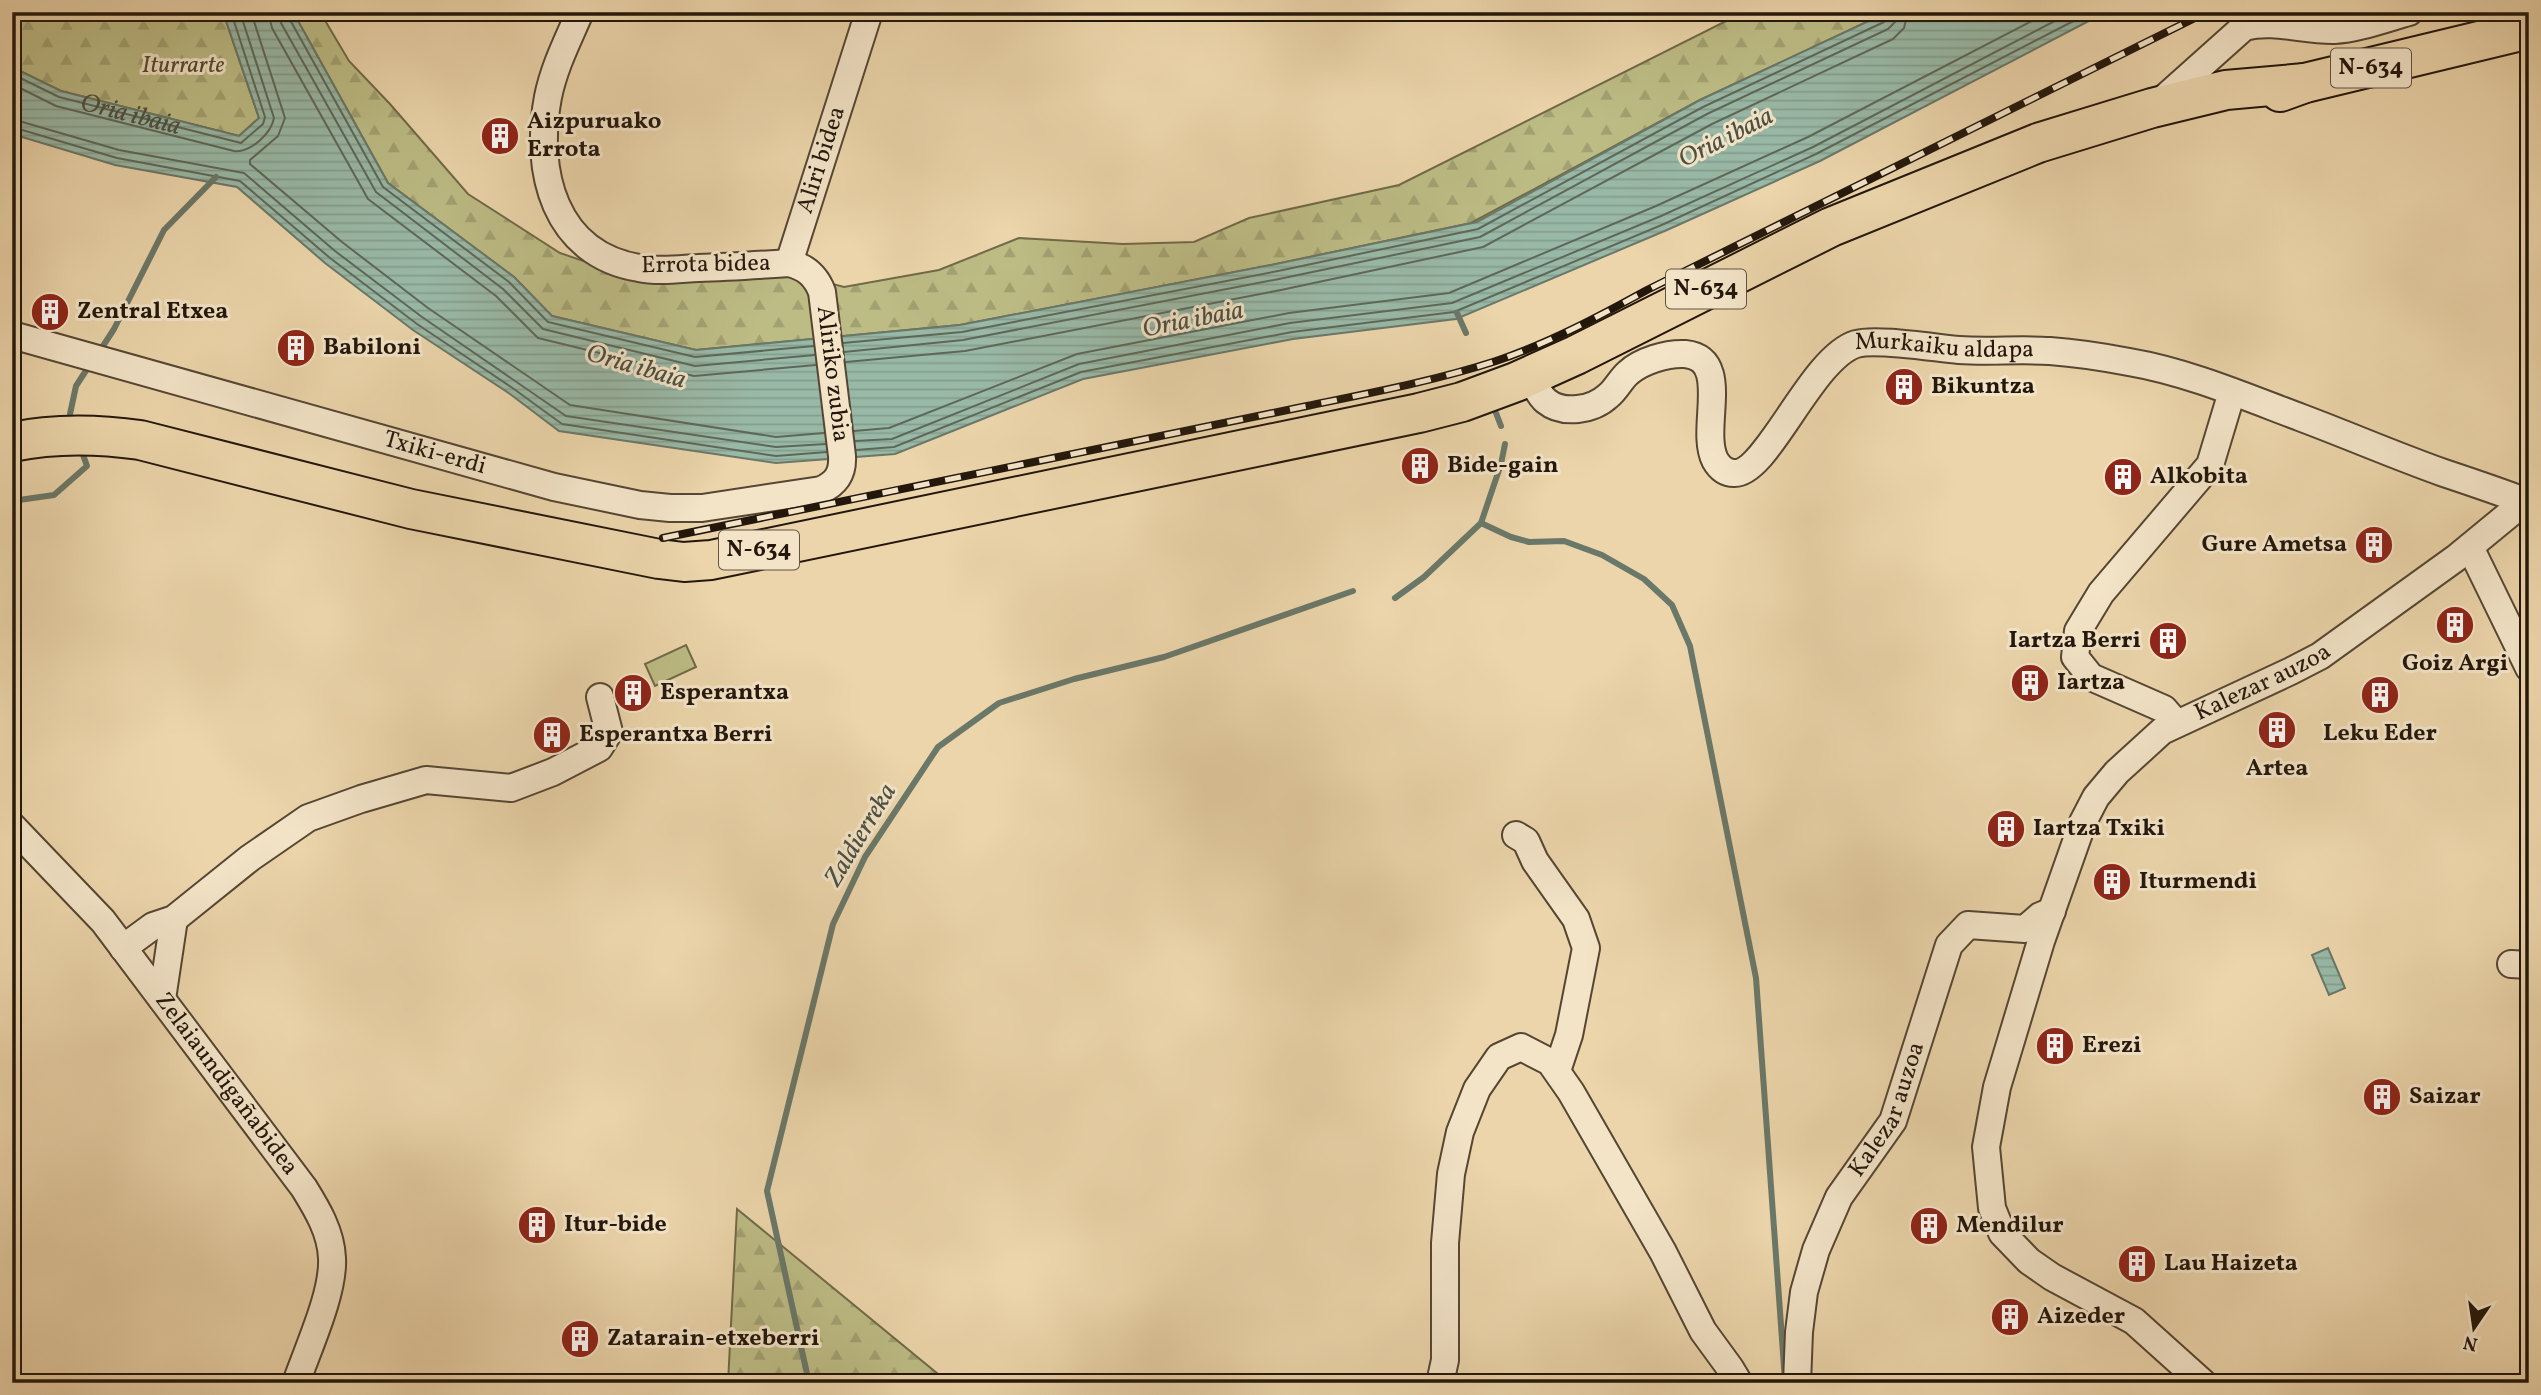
<svg xmlns="http://www.w3.org/2000/svg" width="2541" height="1395" viewBox="0 0 2541 1395" font-family="Vollkorn,serif">
  <style>
    .green { fill: #bdbc85; stroke: #706a48; stroke-width: 2 }
    .forest { fill: url(#forest-firs); stroke: #706a48; stroke-width: 2 }
    .water { fill: url(#water-rules); stroke: #6a7869; stroke-width: 2 }
    .lines { fill: none; stroke-linecap: round; stroke-linejoin: round }
    .shore { stroke: #5e6859; stroke-width: 2 }
    .stream { stroke: #6a7869; stroke-width: 6 }
    .minor-casing { stroke: #554633; stroke-width: 30 }
    .highway-casing { stroke: #23170b; stroke-width: 42 }
    .minor { stroke: #f3e4c8; stroke-width: 26 }
    .highway { stroke: #ecd5ab; stroke-width: 38 }
    .rail-casing { stroke: #23170b; stroke-width: 8 }
    .rail { stroke: #f3e4c8; stroke-width: 5; stroke-dasharray: 16; stroke-linecap: butt }
    .labels { text-anchor: middle; dominant-baseline: central; stroke-width: 6; stroke-linejoin: round; paint-order: stroke }
    .shield { fill: #f3e4c8; stroke: #615444; stroke-width: 2 }
    .shield-label { font-size: 23px; font-weight: bold; fill: #23170b }
    .park-label { font-size: 24px; font-style: italic; fill: #514930; stroke: #f3e4c8 }
    .poi-label { font-size: 24px; font-weight: bold; fill: #23170b; stroke: #f3e4c8; text-anchor: start }
    .street-label { font-size: 24px; fill: #23170b; stroke: #f3e4c8 }
    .water-label { font-size: 26px; font-style: italic; fill: #4c5042; stroke: #f3e4c8 }
  </style>
  <defs>
    <pattern id="forest-firs" width="22" height="20" patternUnits="userSpaceOnUse" patternTransform="scale(1.75)"><rect width="22" height="20" fill="#bdbc85"/><path d="M5 1l3.5 6h-7zM16 11l3.5 6h-7z" fill="#a2a172"/></pattern>
    <pattern id="water-rules" width="6" height="5" patternUnits="userSpaceOnUse" patternTransform="scale(1.75)"><rect width="6" height="5" fill="#99b9a7"/><path d="M0 2.5h6" fill="none" stroke="#849e8e"/></pattern>
  </defs>
  <rect width="100%" height="100%" fill="#ecd5ab"/>
  <filter id="stains"><feTurbulence type="fractalNoise" baseFrequency=".00286" numOctaves="4"/><feColorMatrix values="0 0 0 0 .2 0 0 0 0 .09 0 0 0 0 .02 0 0 0 .5 -.17"/></filter>
  <radialGradient id="worn" r=".72"><stop offset=".6" stop-color="#630" stop-opacity="0"/><stop offset="1" stop-color="#630" stop-opacity=".3"/></radialGradient>
  <!-- green -->
  <path class="green" d="M 686,645 L 696,667 L 655,686 L 645,664 Z"/>
  <!-- forest -->
  <g class="forest">
    <path d="M 12,12 L 223,12 L 259,118 L 239,136 L 61,91 L 12,67 Z"/>
    <path d="M 293,12 L 320,12 L 349,61 L 390,104 L 468,194 L 560,253 L 636,279 L 795,274 L 844,287 L 939,270 L 1019,238 L 1123,244 L 1194,242 L 1249,218 L 1399,185 L 1744,12 L 1888,12 L 1700,100 L 1471,223 L 1276,264 L 960,325 L 696,350 L 552,316 L 514,277 L 388,183 Z"/>
    <path d="M 737,1209 L 949,1383 L 950,1383 L 728,1383 Z"/>
  </g>
  <!-- water -->
  <g class="water">
    <path d="M 223,12 L 293,12 L 388,183 L 514,277 L 552,316 L 696,350 L 960,325 L 1276,264 L 1477,222 L 1700,100 L 1888,12 L 2106,12 L 1820,161 L 1667,230 L 1456,319 L 1293,339 L 1083,379 L 895,454 L 776,463 L 559,431 L 510,394 L 413,330 L 325,263 L 237,187 L 115,165 L 12,134 L 12,67 L 61,91 L 239,136 L 259,118 Z"/>
    <path d="M 2328,948 L 2345,988 L 2329,995 L 2312,955 Z"/>
  </g>
  <g class="lines">
    <!-- shore -->
    <g class="shore">
      <path d="M 251,12 L 285,118 L 278,136 L 250,160 L 250,164 L 342,242 L 428,308 L 570,405 L 776,437 L 824,433"/>
      <path d="M 268,12 L 272,28 L 368,199 L 496,296 L 538,338 L 694,376 L 816,365"/>
      <path d="M 279,12 L 281,23 L 376,192 L 503,289 L 543,329 L 695,366 L 815,355"/>
      <path d="M 288,12 L 289,18 L 383,187 L 509,282 L 548,322 L 695,357 L 814,346"/>
      <path id="s1" d="M 12,74 L 59,97 L 241,143 L 263,124 L 265,117 L 231,12"/>
      <path d="M 12,84 L 56,106 L 234,151 C 250,153 271,134 274,118 L 240,12"/>
      <path d="M 12,119 L 119,150 L 244,173 L 335,251 L 422,317 L 566,416 L 776,447 L 826,444"/>
      <path d="M 12,127 L 117,158 L 240,181 L 330,258 L 417,324 L 514,389 L 562,424 L 776,456 L 827,452"/>
      <path d="M 843,343 L 962,332 L 1278,271 L 1478,229 L 1703,107 L 1884,22 L 1888,12"/>
      <path d="M 844,352 L 963,340 L 1279,279 L 1480,237 L 1707,114 L 1888,29 L 1895,22 L 1897,12"/>
      <path d="M 846,362 L 965,351 L 1281,290 L 1483,247 L 1712,124 L 1893,39 L 1904,28 L 1908,12"/>
      <path d="M 854,431 L 889,428 L 1077,354 L 1289,313 L 1449,293 L 1656,206 L 1808,137 L 2049,12"/>
      <path d="M 855,441 L 892,439 L 1079,364 L 1290,323 L 1452,303 L 1661,216 L 1813,147 L 2072,12"/>
      <path d="M 856,450 L 894,447 L 1081,372 L 1292,332 L 1454,312 L 1664,224 L 1816,154 L 2091,12"/>
    </g>
    <!-- stream -->
    <g class="stream">
      <path d="M 1457,313 L 1466,333"/>
      <path d="M 103,346 L 114,329 L 164,230 L 216,177"/>
      <path d="M 1496,413 L 1501,426"/>
      <path d="M 70,414 L 76,386 L 87,369"/>
      <path d="M 12,501 L 54,495 L 87,466 L 82,452"/>
      <path d="M 1481,523 L 1511,537 L 1529,542 L 1564,541 L 1602,555 L 1644,579 L 1672,605 L 1690,646 L 1756,978 L 1785,1381"/>
      <path d="M 1395,598 L 1424,577 L 1481,523 L 1501,464 L 1505,444"/>
      <path d="M 809,1383 L 767,1191 L 833,924 L 865,857 L 938,747 L 999,703 L 1074,679 L 1164,657 L 1353,591"/>
    </g>
    <!-- minor casing -->
    <g class="minor-casing">
      <g id="minor">
        <path d="M 2159,103 L 2244,27 C 2275,19 2304,31 2335,30 C 2357,29 2387,18 2409,12"/>
        <path id="s2" d="M 789,263 L 869,12"/>
        <path id="s3" d="M 12,335 L 554,487 L 640,505 L 670,508 L 702,508 L 821,490 C 837,483 843,473 842,456 L 822,292 C 816,276 806,267 789,263 C 759,265 728,267 698,268 C 679,269 658,272 639,268 C 554,254 534,171 548,97 C 554,67 568,40 580,12"/>
        <path id="s4" d="M 1530,376 C 1534,384 1539,395 1546,401 C 1563,415 1593,410 1608,396 C 1616,390 1620,380 1628,373 C 1641,361 1667,353 1685,354 C 1733,359 1699,428 1715,460 C 1719,467 1725,473 1734,473 C 1767,475 1811,358 1856,344 C 1876,338 1935,348 1959,350 C 1989,352 2020,349 2050,351 C 2077,353 2103,357 2129,362 C 2188,372 2246,397 2302,418 C 2350,436 2396,456 2444,473 C 2471,482 2498,491 2524,501"/>
        <path d="M 2470,547 L 2529,668"/>
        <path d="M 2176,723 L 2164,709 L 2091,677 L 2075,657 L 2078,631 L 2101,593 L 2210,465 L 2232,392"/>
        <path id="s5" d="M 12,826 L 103,921 L 304,1188 C 317,1209 331,1232 332,1258 C 334,1293 308,1348 296,1383"/>
        <path d="M 1516,835 L 1526,841 L 1535,861 L 1576,919 L 1586,948 L 1569,1035 L 1557,1071"/>
        <path d="M 123,948 L 153,926 L 174,919 L 250,858 L 308,818 L 361,799 L 426,780 L 511,788 L 553,772 L 599,748 L 609,732 L 600,697"/>
        <path d="M 2511,964 L 2529,965"/>
        <path d="M 162,999 L 174,919"/>
        <path d="M 1440,1383 L 1445,1360 L 1445,1243 L 1451,1174 L 1460,1132 L 1477,1089 L 1499,1057 L 1521,1047 L 1550,1062 L 1571,1092 L 1663,1252 L 1703,1331 L 1730,1368 L 1739,1383"/>
        <path id="s6" d="M 1797,1383 L 1799,1332 L 1804,1292 L 1816,1250 L 1839,1197 L 1893,1121 L 1949,945 L 1968,925 L 2025,929 L 2040,916 L 2052,911"/>
        <path id="s7" d="M 2203,1383 L 2134,1321 L 2052,1277 L 2029,1261 L 2002,1233 L 1992,1208 L 1986,1147 L 1997,1087 L 2041,941 L 2083,822 L 2096,797 L 2117,772 L 2162,731 L 2291,671 L 2320,656 L 2456,558 L 2529,498"/>
      </g>
    </g>
    <!-- highway casing -->
    <g class="highway-casing">
      <g id="highway">
        <path d="M 2280,92 L 2305,83 L 2529,29"/>
        <path d="M 12,442 C 55,433 97,434 140,440 L 411,509 L 659,559 L 684,562 L 711,560 L 1419,413 L 1462,402 L 1516,382 L 1576,355 L 1831,227 L 2038,143 L 2152,108 L 2226,90 L 2305,83"/>
      </g>
    </g>
    <!-- minor -->
    <use href="#minor" class="minor"/>
    <!-- highway -->
    <use href="#highway" class="highway"/>
    <!-- rail casing -->
    <g class="rail-casing">
      <path id="rail" d="M 663,538 L 1307,406 C 1370,393 1434,381 1496,361 C 1549,343 1598,317 1647,290 L 2207,12"/>
    </g>
    <!-- rail -->
    <use href="#rail" class="rail"/>
  </g>
  <!-- icons -->
  <defs>
    <g id="building-disc" transform="scale(2.0125)"><circle r="9.5" fill="#8f2418" stroke="#f3e4c8"/><path d="M-4-6H4V6H1V3H-1V6H-4ZM-2.5-4.3h1.7v1.8h-1.7ZM.8-4.3h1.7v1.8H.8ZM-2.5-1h1.7V.8h-1.7ZM.8-1h1.7V.8H.8Z" fill="#fff"/></g>
  </defs>
  <g fill-rule="evenodd">
    <use href="#building-disc" x="500" y="136"/>
    <use href="#building-disc" x="50" y="312"/>
    <use href="#building-disc" x="296" y="348"/>
    <use href="#building-disc" x="1904" y="387"/>
    <use href="#building-disc" x="1420" y="466"/>
    <use href="#building-disc" x="2123" y="477"/>
    <use href="#building-disc" x="2374" y="545"/>
    <use href="#building-disc" x="2455" y="625"/>
    <use href="#building-disc" x="2168" y="641"/>
    <use href="#building-disc" x="2030" y="683"/>
    <use href="#building-disc" x="633" y="693"/>
    <use href="#building-disc" x="2380" y="695"/>
    <use href="#building-disc" x="2277" y="730"/>
    <use href="#building-disc" x="552" y="735"/>
    <use href="#building-disc" x="2006" y="829"/>
    <use href="#building-disc" x="2112" y="882"/>
    <use href="#building-disc" x="2055" y="1046"/>
    <use href="#building-disc" x="2382" y="1097"/>
    <use href="#building-disc" x="537" y="1225"/>
    <use href="#building-disc" x="1929" y="1226"/>
    <use href="#building-disc" x="2137" y="1264"/>
    <use href="#building-disc" x="2010" y="1317"/>
    <use href="#building-disc" x="580" y="1339"/>
  </g>
  <g class="labels">
    <!-- shield labels -->
    <g class="shield">
      <rect x="2331" y="48.5" width="80" height="39" rx="5"/>
      <rect x="1666" y="269.5" width="80" height="39" rx="5"/>
      <rect x="719" y="530.5" width="80" height="39" rx="5"/>
    </g>
    <g class="shield-label">
      <text x="2371" y="68">N-634</text>
      <text x="1706" y="289">N-634</text>
      <text x="759" y="550">N-634</text>
    </g>
    <!-- park labels -->
    <g class="park-label">
      <text x="183" y="66">Iturrarte</text>
    </g>
    <!-- poi labels -->
    <g class="poi-label">
      <text x="527" y="122">Aizpuruako<tspan x="527" dy="28">Errota</tspan></text>
      <text x="77" y="312">Zentral Etxea</text>
      <text x="323" y="348">Babiloni</text>
      <text x="1931" y="387">Bikuntza</text>
      <text x="1447" y="466">Bide-gain</text>
      <text x="2150" y="477">Alkobita</text>
      <text x="2347" y="545" text-anchor="end">Gure Ametsa</text>
      <text x="2141" y="641" text-anchor="end">Iartza Berri</text>
      <text x="2455" y="664" text-anchor="middle">Goiz Argi</text>
      <text x="2057" y="683">Iartza</text>
      <text x="660" y="693">Esperantxa</text>
      <text x="2380" y="734" text-anchor="middle">Leku Eder</text>
      <text x="579" y="735">Esperantxa Berri</text>
      <text x="2277" y="769" text-anchor="middle">Artea</text>
      <text x="2033" y="829">Iartza Txiki</text>
      <text x="2139" y="882">Iturmendi</text>
      <text x="2082" y="1046">Erezi</text>
      <text x="2409" y="1097">Saizar</text>
      <text x="564" y="1225">Itur-bide</text>
      <text x="1956" y="1226">Mendilur</text>
      <text x="2164" y="1264">Lau Haizeta</text>
      <text x="2037" y="1317">Aizeder</text>
      <text x="607" y="1339">Zatarain-etxeberri</text>
    </g>
    <!-- street labels -->
    <g class="street-label">
      <text stroke="none"><textPath href="#s2" startOffset="108">Aliri bidea</textPath></text>
      <text transform="translate(706 265) rotate(-1)">Errota bidea</text>
      <text stroke="none"><textPath href="#s4" startOffset="604">Murkaiku aldapa</textPath></text>
      <text transform="translate(832 374) rotate(83)">Aliriko zubia</text>
      <text stroke="none"><textPath href="#s3" startOffset="439">Txiki-erdi</textPath></text>
      <text stroke="none"><textPath href="#s7" startOffset="914">Kalezar auzoa</textPath></text>
      <text stroke="none"><textPath href="#s5" startOffset="336">Zelaiaundigañabidea</textPath></text>
      <text stroke="none"><textPath href="#s6" startOffset="294">Kalezar auzoa</textPath></text>
    </g>
    <!-- water labels -->
    <g class="water-label">
      <text stroke="none"><textPath href="#s1" startOffset="126">Oria ibaia</textPath></text>
      <text transform="translate(1726 138) rotate(-27)">Oria ibaia</text>
      <text transform="translate(1193 320) rotate(-11)">Oria ibaia</text>
      <text transform="translate(636 367) rotate(16)">Oria ibaia</text>
      <text transform="translate(861 835) rotate(-59)">Zaldierreka</text>
    </g>
  </g>
  <!-- margin -->
  <rect width="2541" height="1395" fill="none" stroke="#ecd5ab" stroke-width="42"/>
  <rect x="14" y="14" width="2513" height="1367" fill="none" stroke="#23170b" stroke-width="3.5"/>
  <rect x="21" y="21" width="2499" height="1353" fill="none" stroke="#23170b" stroke-width="2"/>
  <!-- north arrow -->
  <g transform="translate(2474 1328) rotate(193)" stroke="#f3e4c8" stroke-width="5" paint-order="stroke">
  <path d="M0-5L12 26L0 18L-12 26Z" fill="#23170b"/>
  <text y="-10" font-size="19" font-weight="bold" text-anchor="middle" fill="#23170b">N</text>
  </g>
  <rect width="100%" height="100%" filter="url(#stains)"/>
  <rect width="100%" height="100%" fill="url(#worn)"/>
</svg>
